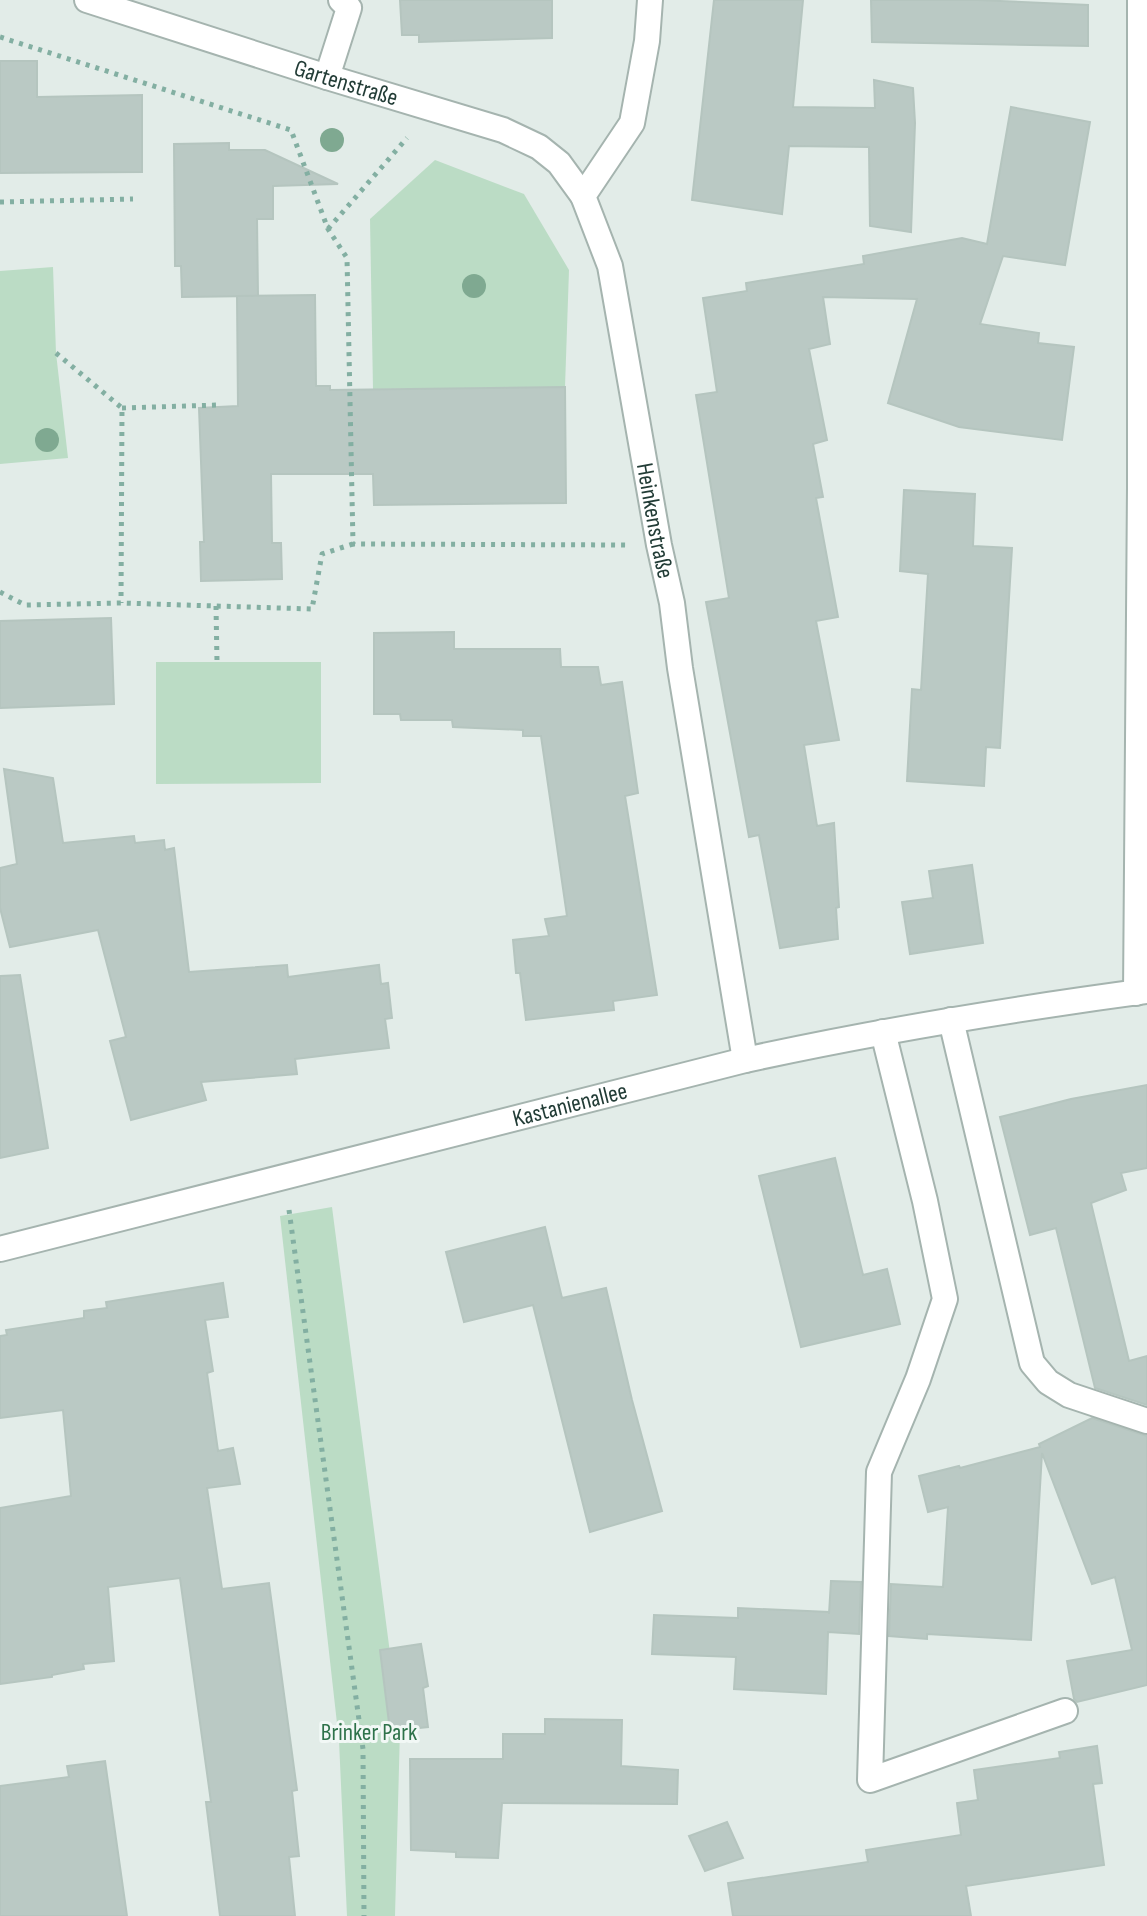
<svg xmlns="http://www.w3.org/2000/svg" width="1147" height="1916" viewBox="0 0 1147 1916" font-family="'Sofia Sans Condensed',sans-serif">
  <style>
    .green { fill: #bbdcc5 }
    .building { fill: #bac9c4; stroke: #b5c5bf; stroke-width: 2 }
    .lines { fill: none; stroke-linecap: round; stroke-linejoin: round }
    .lane-casing { stroke: #a5b4af; stroke-width: 28 }
    .street-casing { stroke: #a5b4af; stroke-width: 28 }
    .path { stroke: #83afa2; stroke-width: 5; stroke-dasharray: 4 6; stroke-linecap: butt }
    .lane { stroke: #fff; stroke-width: 24 }
    .street { stroke: #fff; stroke-width: 24 }
    .tree { fill: #7fa991 }
    .labels { text-anchor: middle; dominant-baseline: central; stroke-width: 6; stroke-linejoin: round; paint-order: stroke }
    .street-label { font-size: 24px; fill: #223c36; stroke: #f2f8f6 }
    .park-label { font-size: 24px; fill: #2e724a; stroke: #f2f8f6 }
  </style>
  <rect width="100%" height="100%" fill="#e2ece8"/>
  <!-- green -->
  <g class="green">
    <path d="M 435,160 L 524,194 L 569,270 L 565,387 L 373,389 L 370,219 Z"/>
    <path d="M 53,267 L 56,353 L 68,458 L 0,464 L 0,271 Z"/>
    <path d="M 156,662 L 321,662 L 321,783 L 156,784 Z"/>
    <path d="M 332,1207 L 400,1730 L 395,1916 L 347,1916 L 339,1741 L 280,1216 Z"/>
  </g>
  <!-- building -->
  <g class="building">
    <path d="M 400,0 L 552,0 L 552,38 L 419,42 L 419,35 L 402,35 Z"/>
    <path d="M 714,0 L 803,0 L 793,107 L 875,108 L 874,80 L 913,88 L 915,123 L 911,232 L 870,226 L 869,147 L 789,146 L 782,214 L 692,200 Z"/>
    <path d="M 871,0 L 978,0 L 1088,5 L 1088,46 L 872,42 Z"/>
    <path d="M 0,61 L 37,61 L 37,97 L 142,95 L 142,172 L 0,173 Z"/>
    <path d="M 1011,107 L 1090,122 L 1065,265 L 1003,256 L 980,324 L 1039,333 L 1038,343 L 1074,347 L 1062,440 L 959,427 L 888,403 L 917,299 L 823,297 L 830,344 L 809,349 L 827,440 L 813,444 L 823,497 L 816,498 L 838,617 L 816,621 L 839,740 L 804,745 L 817,826 L 834,823 L 839,907 L 836,908 L 838,939 L 780,948 L 759,835 L 749,837 L 706,602 L 729,598 L 696,395 L 717,392 L 703,298 L 747,291 L 746,283 L 864,264 L 863,256 L 962,238 L 987,244 Z"/>
    <path d="M 229,143 L 229,150 L 265,150 L 338,184 L 273,186 L 273,219 L 257,219 L 258,296 L 182,297 L 181,266 L 175,266 L 174,144 Z"/>
    <path d="M 315,295 L 316,386 L 330,386 L 330,390 L 565,387 L 566,503 L 374,505 L 373,474 L 271,474 L 272,543 L 281,543 L 282,579 L 201,581 L 200,542 L 204,542 L 199,408 L 238,406 L 237,296 Z"/>
    <path d="M 904,490 L 975,494 L 973,546 L 1012,548 L 1000,748 L 986,747 L 984,786 L 907,781 L 912,689 L 921,690 L 928,574 L 900,571 Z"/>
    <path d="M 111,618 L 114,704 L 0,708 L 0,621 Z"/>
    <path d="M 454,632 L 454,649 L 560,649 L 561,667 L 598,667 L 601,685 L 622,682 L 638,793 L 625,796 L 657,995 L 613,1001 L 614,1010 L 526,1020 L 520,973 L 516,973 L 513,940 L 549,936 L 545,919 L 567,916 L 541,736 L 523,736 L 523,730 L 453,727 L 452,720 L 401,720 L 400,714 L 374,714 L 374,633 Z"/>
    <path d="M 4,769 L 53,778 L 63,843 L 134,836 L 135,843 L 164,840 L 165,850 L 174,848 L 189,972 L 287,965 L 288,977 L 379,965 L 381,984 L 388,983 L 392,1018 L 385,1019 L 389,1048 L 295,1059 L 297,1074 L 201,1082 L 206,1100 L 131,1120 L 110,1041 L 126,1037 L 98,930 L 10,947 L 0,908 L 0,868 L 17,864 Z"/>
    <path d="M 972,865 L 983,943 L 910,954 L 902,902 L 933,898 L 929,871 Z"/>
    <path d="M 20,975 L 48,1148 L 0,1158 L 0,976 Z"/>
    <path d="M 1147,1085 L 1147,1168 L 1121,1173 L 1126,1190 L 1091,1203 L 1129,1361 L 1147,1356 L 1147,1405 L 1095,1388 L 1056,1228 L 1030,1235 L 1000,1117 L 1071,1099 Z"/>
    <path d="M 835,1158 L 863,1275 L 887,1269 L 900,1324 L 801,1347 L 759,1176 Z"/>
    <path d="M 545,1227 L 562,1298 L 606,1288 L 632,1400 L 662,1511 L 590,1532 L 533,1305 L 464,1322 L 446,1252 Z"/>
    <path d="M 223,1283 L 228,1317 L 205,1320 L 213,1371 L 207,1373 L 218,1451 L 233,1448 L 240,1484 L 207,1488 L 222,1589 L 269,1583 L 297,1790 L 292,1791 L 299,1856 L 289,1857 L 295,1916 L 220,1916 L 206,1802 L 211,1802 L 180,1578 L 108,1587 L 114,1661 L 83,1664 L 84,1669 L 52,1675 L 52,1677 L 0,1684 L 0,1508 L 71,1496 L 63,1410 L 0,1418 L 0,1336 L 7,1335 L 6,1330 L 84,1318 L 84,1311 L 107,1308 L 106,1302 Z"/>
    <path d="M 1092,1418 L 1147,1436 L 1147,1685 L 1077,1702 L 1074,1699 L 1067,1661 L 1132,1650 L 1115,1577 L 1092,1584 L 1042,1453 L 1031,1640 L 927,1634 L 927,1639 L 889,1636 L 891,1584 L 943,1587 L 948,1507 L 928,1512 L 919,1476 L 959,1466 L 960,1468 L 1040,1447 L 1039,1444 Z"/>
    <path d="M 831,1581 L 861,1582 L 859,1634 L 828,1632 L 826,1694 L 734,1689 L 736,1657 L 652,1654 L 654,1615 L 738,1618 L 738,1608 L 829,1612 L 829,1614 Z"/>
    <path d="M 421,1644 L 428,1686 L 423,1688 L 428,1727 L 390,1731 L 380,1650 Z"/>
    <path d="M 545,1719 L 622,1720 L 621,1766 L 678,1770 L 677,1804 L 502,1803 L 498,1858 L 456,1857 L 456,1852 L 411,1850 L 410,1759 L 503,1759 L 503,1734 L 545,1734 Z"/>
    <path d="M 1097,1746 L 1102,1783 L 1093,1784 L 1104,1865 L 966,1886 L 971,1916 L 733,1916 L 728,1883 L 868,1862 L 866,1850 L 961,1835 L 957,1803 L 978,1800 L 974,1770 L 1060,1758 L 1059,1752 Z"/>
    <path d="M 105,1761 L 127,1916 L 0,1916 L 0,1786 L 69,1777 L 67,1766 Z"/>
    <path d="M 727,1822 L 743,1858 L 705,1871 L 689,1836 Z"/>
  </g>
  <g class="lines">
    <!-- lane casing -->
    <g class="lane-casing">
      <g id="lane">
        <path d="M 327,77 L 349,8 L 341,0"/>
        <path d="M 951,1020 L 1032,1363 L 1048,1382 L 1069,1395 L 1147,1421"/>
        <path d="M 883,1032 L 925,1201 L 945,1299 L 918,1379 L 879,1472 L 870,1780 L 1065,1711"/>
      </g>
    </g>
    <!-- street casing -->
    <g class="street-casing">
      <g id="street">
        <path id="s1" d="M 87,0 L 327,77 L 503,130 L 539,147 L 559,163 L 583,196"/>
        <path id="s2" d="M 650,0 L 647,41 L 632,123 L 583,196 L 610,266 L 659,545 L 672,603 L 680,668 L 745,1060"/>
        <path d="M 1136,993 L 1140,488 L 1140,0"/>
        <path id="s3" d="M 0,1249 L 745,1060 C 878,1031 1012,1009 1147,991"/>
      </g>
    </g>
    <!-- path -->
    <g class="path">
      <path d="M 0,37 L 291,130 L 328,229 L 347,258 L 353,544 L 626,545"/>
      <path d="M 0,202 L 133,199"/>
      <path d="M 328,229 L 407,138"/>
      <path d="M 56,353 L 122,408 L 121,603"/>
      <path d="M 122,408 L 218,405"/>
      <path d="M 0,592 L 25,605 L 121,603 L 312,609 L 322,554 L 353,544"/>
      <path d="M 216,606 L 217,662"/>
      <path d="M 289,1210 L 363,1749 L 364,1916"/>
    </g>
    <!-- lane -->
    <use href="#lane" class="lane"/>
    <!-- street -->
    <use href="#street" class="street"/>
  </g>
  <!-- trees -->
  <g class="tree">
    <circle cx="332" cy="140" r="12"/>
    <circle cx="474" cy="286" r="12"/>
    <circle cx="47" cy="440" r="12"/>
  </g>
  <g class="labels">
    <!-- street labels -->
    <g class="street-label">
      <text stroke="none"><textPath href="#s1" startOffset="272">Gartenstraße</textPath></text>
      <text stroke="none"><textPath href="#s2" startOffset="546">Heinkenstraße</textPath></text>
      <text stroke="none"><textPath href="#s3" startOffset="588">Kastanienallee</textPath></text>
    </g>
    <!-- park labels -->
    <g class="park-label">
      <text x="369" y="1732">Brinker Park</text>
    </g>
  </g>
</svg>
